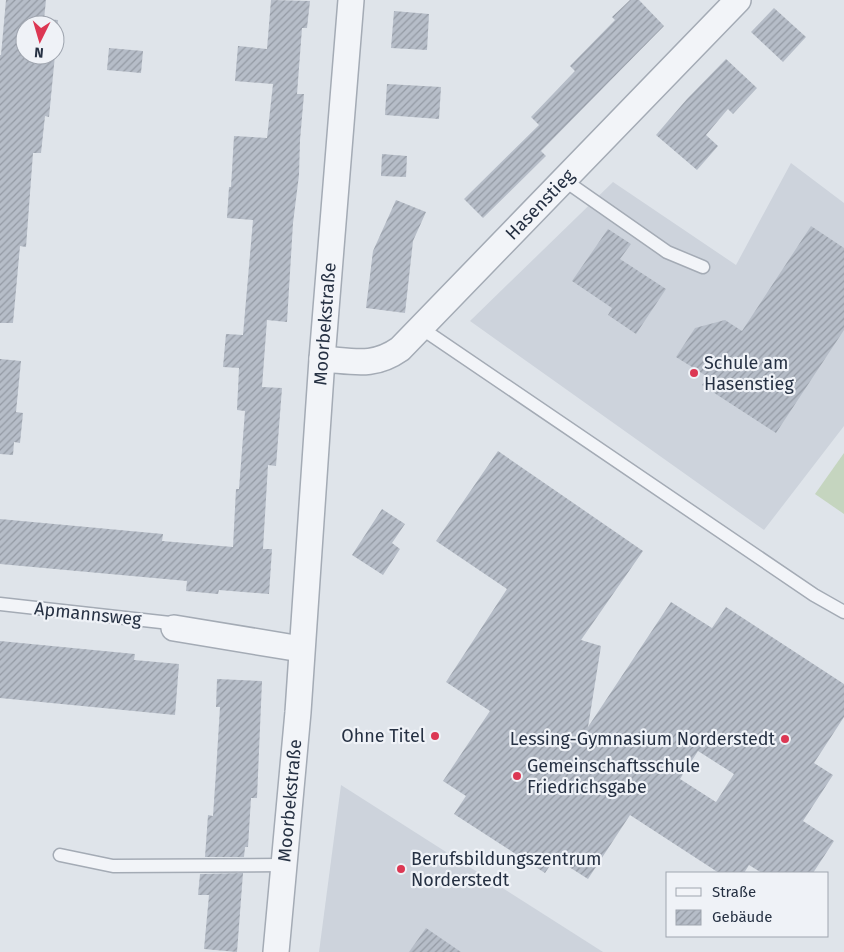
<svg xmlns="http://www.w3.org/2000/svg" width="844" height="952" viewBox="0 0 844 952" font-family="'Fira Sans',sans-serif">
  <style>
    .built { fill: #cdd3dc }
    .green { fill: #c5d5bf }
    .building { fill: url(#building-hatch); fill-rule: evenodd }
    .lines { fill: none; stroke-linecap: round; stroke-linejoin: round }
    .lane-casing { stroke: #a4abb5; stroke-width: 15 }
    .street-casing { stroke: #a4abb5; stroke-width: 28 }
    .lane { stroke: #f2f4f8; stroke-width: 12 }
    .street { stroke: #f2f4f8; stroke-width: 25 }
    .poi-dot { fill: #dc3753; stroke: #eff2f7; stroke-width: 2 }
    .labels { text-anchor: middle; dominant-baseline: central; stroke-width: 4.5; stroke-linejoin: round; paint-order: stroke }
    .street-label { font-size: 18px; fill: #263143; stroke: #eff2f7 }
    .poi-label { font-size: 18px; fill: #263143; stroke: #eff2f7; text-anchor: start }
  </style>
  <defs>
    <pattern id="building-hatch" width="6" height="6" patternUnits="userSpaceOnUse" patternTransform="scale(1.25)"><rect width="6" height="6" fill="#b6bdc8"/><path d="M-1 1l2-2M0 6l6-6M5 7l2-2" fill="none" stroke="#949aa4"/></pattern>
  </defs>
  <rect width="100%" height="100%" fill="#dfe4ea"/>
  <!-- built -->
  <g class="built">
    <path d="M 791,163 L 844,203 L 844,426 L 764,530 L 470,321 L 613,182 L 736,265 Z"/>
    <path d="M 341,785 L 603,952 L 319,952 Z"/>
  </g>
  <!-- green -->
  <path class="green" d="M 844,453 L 844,514 L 815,494 Z"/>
  <!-- building -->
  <g class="building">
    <path d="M 6,0 L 46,0 L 44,19 L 58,20 L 55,51 L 55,25 L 25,25 L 25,55 L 55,55 L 49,117 L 45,116 L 41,153 L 33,153 L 26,247 L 20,246 L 13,323 L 0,323 L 0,55 L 1,55 Z"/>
    <path d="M 271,0 L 310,1 L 307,28 L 302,28 L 297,94 L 304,94 L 300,140 L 299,175 L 293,223 L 287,322 L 267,320 L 262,387 L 282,388 L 276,466 L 268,465 L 263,549 L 272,549 L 269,594 L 219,590 L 218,594 L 186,591 L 187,581 L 0,564 L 0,519 L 163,534 L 162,541 L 233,547 L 236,489 L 239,489 L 245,411 L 237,410 L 239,368 L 223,367 L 226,334 L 243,335 L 253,220 L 227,218 L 229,187 L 231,187 L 234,136 L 267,138 L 273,84 L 235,81 L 238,46 L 267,49 Z"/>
    <path d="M 630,0 L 639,0 L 664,26 L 541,151 L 546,156 L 483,218 L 464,199 L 539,125 L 531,117 L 575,71 L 570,66 L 615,20 L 612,17 Z"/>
    <path d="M 774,8 L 806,37 L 783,62 L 751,32 Z"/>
    <path d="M 394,11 L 429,14 L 427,50 L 391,48 Z"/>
    <path d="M 109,48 L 143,51 L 141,73 L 107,70 Z"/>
    <path d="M 726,59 L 757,88 L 733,114 L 728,109 L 706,135 L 718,146 L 697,170 L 656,135 L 687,99 Z"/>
    <path d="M 387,84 L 441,87 L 439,119 L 385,115 Z"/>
    <path d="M 382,154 L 407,156 L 406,177 L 381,176 Z"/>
    <path d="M 396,200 L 426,212 L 413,241 L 405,313 L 366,308 L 373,251 Z"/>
    <path d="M 811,226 L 844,248 L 844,330 L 776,433 L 702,385 L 708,377 L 676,357 L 695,328 L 725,320 L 742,331 Z"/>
    <path d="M 608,229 L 631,244 L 620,259 L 666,289 L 636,334 L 608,315 L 612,308 L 572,281 Z"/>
    <path d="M 0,359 L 21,361 L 16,412 L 23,413 L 20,443 L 14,442 L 13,455 L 0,454 Z"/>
    <path d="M 498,451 L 643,551 L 581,640 L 601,646 L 588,727 L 671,602 L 712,628 L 726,607 L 844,684 L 844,717 L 814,763 L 833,775 L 803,821 L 834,841 L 813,873 L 762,873 L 749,865 L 744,873 L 719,873 L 630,815 L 588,879 L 555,858 L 545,873 L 454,814 L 466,796 L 443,781 L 490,711 L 446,682 L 507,589 L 436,541 ZM 698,751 L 734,774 L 716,802 L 680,779 Z"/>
    <path d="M 382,509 L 405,524 L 392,543 L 400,549 L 383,575 L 352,555 Z"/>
    <path d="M 0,641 L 135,654 L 134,660 L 179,664 L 175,715 L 0,698 Z"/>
    <path d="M 217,679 L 262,681 L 257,798 L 251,798 L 248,847 L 245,847 L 244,857 L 205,857 L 208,815 L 213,816 L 216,772 L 220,707 L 216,707 Z"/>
    <path d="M 243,873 L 237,952 L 204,949 L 209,895 L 198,895 L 200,874 Z"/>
    <path d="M 426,928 L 461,952 L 409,952 Z"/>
  </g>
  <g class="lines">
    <!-- lane casing -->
    <g class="lane-casing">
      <g id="lane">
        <path d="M 564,180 L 667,252 L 703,267"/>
        <path d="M 421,328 L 814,595 L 844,612"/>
        <path d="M 0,604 L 170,623 L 174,628"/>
        <path d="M 60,855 L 113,866 L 283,865"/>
      </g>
    </g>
    <!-- street casing -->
    <g class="street-casing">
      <g id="street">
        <path id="s1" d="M 322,359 C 353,361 373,368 400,349 L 738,0"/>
        <path d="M 174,628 L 301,649"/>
        <path id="s2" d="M 276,952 L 298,712 L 322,359 L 351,0"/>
      </g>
    </g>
    <!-- lane -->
    <use href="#lane" class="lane"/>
    <!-- street -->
    <use href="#street" class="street"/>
  </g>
  <!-- markers -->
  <g class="poi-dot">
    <circle cx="694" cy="373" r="5"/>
    <circle cx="435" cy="736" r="5"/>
    <circle cx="785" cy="739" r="5"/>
    <circle cx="517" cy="776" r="5"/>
    <circle cx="401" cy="869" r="5"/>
  </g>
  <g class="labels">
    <!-- street labels -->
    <g class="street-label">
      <text stroke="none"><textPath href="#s1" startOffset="282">Hasenstieg</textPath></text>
      <text stroke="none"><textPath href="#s2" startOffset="630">Moorbekstraße</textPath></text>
      <text transform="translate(88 614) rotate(6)">Apmannsweg</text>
      <text stroke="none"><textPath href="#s2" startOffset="152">Moorbekstraße</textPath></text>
    </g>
    <!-- poi labels -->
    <g class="poi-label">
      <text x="704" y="363">Schule am<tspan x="704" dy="21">Hasenstieg</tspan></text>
      <text x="425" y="736" text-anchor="end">Ohne Titel</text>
      <text x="775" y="739" text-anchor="end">Lessing-Gymnasium Norderstedt</text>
      <text x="527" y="766">Gemeinschaftsschule<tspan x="527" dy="21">Friedrichsgabe</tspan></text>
      <text x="411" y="859">Berufsbildungszentrum<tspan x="411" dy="21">Norderstedt</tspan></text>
    </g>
  </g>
  <!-- legend -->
  <rect x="666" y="872" width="162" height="65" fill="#eff2f7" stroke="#9fa5af"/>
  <rect x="676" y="888" width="25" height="8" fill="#f2f4f8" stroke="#9fa5af"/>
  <text x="712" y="897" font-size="15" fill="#263143">Straße</text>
  <rect x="676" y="910" width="25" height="15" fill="url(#building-hatch)" stroke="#9fa5af"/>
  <text x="712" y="922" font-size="15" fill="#263143">Gebäude</text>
  <!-- north arrow -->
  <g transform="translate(40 40) rotate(185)"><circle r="24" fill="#eff2f7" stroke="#9fa5af"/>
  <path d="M0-4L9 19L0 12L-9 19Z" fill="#dc3753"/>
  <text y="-8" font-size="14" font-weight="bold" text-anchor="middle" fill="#263143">N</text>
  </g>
</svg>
